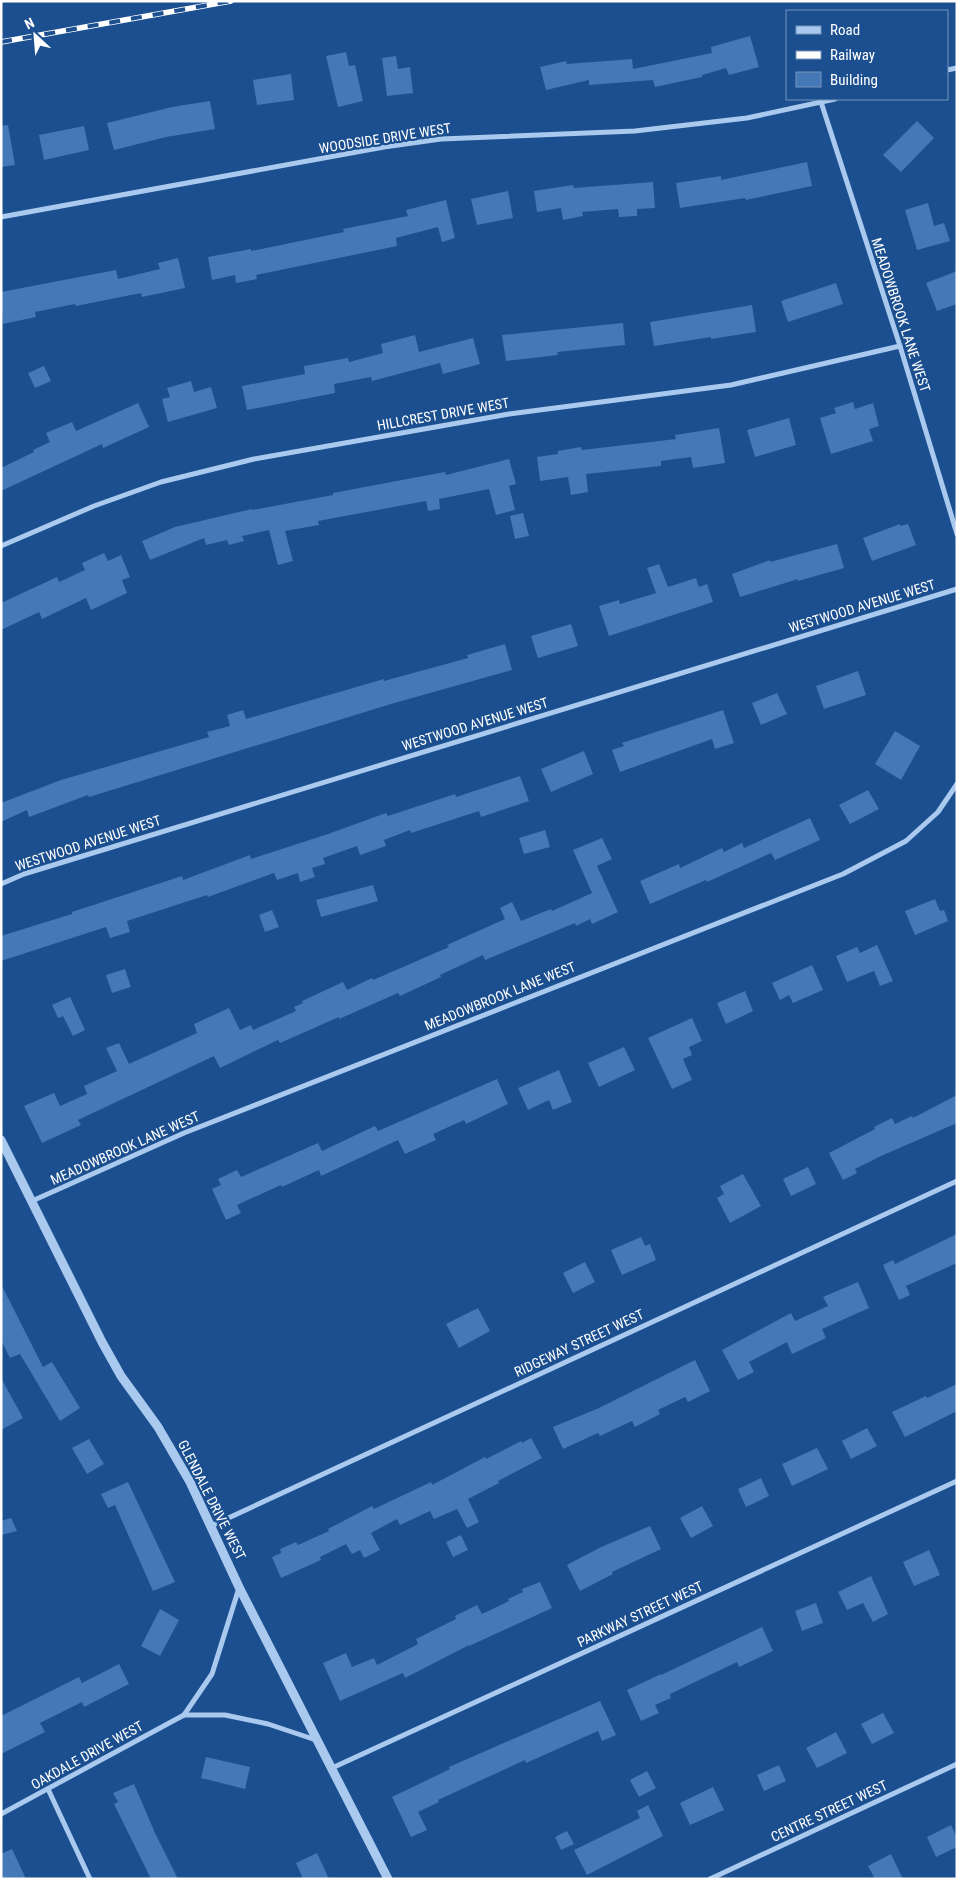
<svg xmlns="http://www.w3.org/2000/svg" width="958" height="1880" viewBox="0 0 958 1880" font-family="'Roboto Condensed',sans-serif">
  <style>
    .building { fill: #4478b7 }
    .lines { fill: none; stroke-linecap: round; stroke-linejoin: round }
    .minor { stroke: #a9c9ee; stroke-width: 5 }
    .tertiary { stroke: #a9c9ee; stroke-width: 9 }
    .rail-casing { stroke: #fff; stroke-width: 5.5 }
    .rail { stroke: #1b4f8f; stroke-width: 4; stroke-dasharray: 11; stroke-linecap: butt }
    .labels { text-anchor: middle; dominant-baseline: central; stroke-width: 4.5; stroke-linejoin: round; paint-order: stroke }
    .street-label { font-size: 14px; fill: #fff; stroke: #1b4f8f }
  </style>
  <rect width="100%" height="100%" fill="#1b4f8f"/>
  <!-- building -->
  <g class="building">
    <path d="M 750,36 L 759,67 L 729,75 L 726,68 L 702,75 L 702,77 L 655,87 L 653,80 L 589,85 L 589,80 L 546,90 L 540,67 L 566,61 L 567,64 L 632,59 L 633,69 L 712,53 L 711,47 Z"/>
    <path d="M 346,52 L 349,66 L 355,65 L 363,101 L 338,107 L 326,56 Z"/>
    <path d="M 396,56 L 398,69 L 410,67 L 413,93 L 387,96 L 382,58 Z"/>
    <path d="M 291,74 L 294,100 L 257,105 L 253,80 Z"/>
    <path d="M 210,101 L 215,129 L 166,137 L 114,150 L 107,123 L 172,107 Z"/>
    <path d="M 917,121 L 934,138 L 901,172 L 883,155 Z"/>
    <path d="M 8,125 L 15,165 L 1,167 L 1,126 Z"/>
    <path d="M 84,126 L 89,150 L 44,160 L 39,135 Z"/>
    <path d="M 807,162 L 812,186 L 746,200 L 745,198 L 680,208 L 676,183 L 721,176 L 721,180 Z"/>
    <path d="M 653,182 L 655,208 L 637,209 L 637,216 L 619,217 L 618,209 L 582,212 L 583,216 L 563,220 L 561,208 L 537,212 L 534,191 L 573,185 L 574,188 Z"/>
    <path d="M 508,191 L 513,218 L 477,225 L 471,199 Z"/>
    <path d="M 446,200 L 455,238 L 442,242 L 438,227 L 396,238 L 397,246 L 256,275 L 257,279 L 236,283 L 235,275 L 212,280 L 208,257 L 251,249 L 251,251 L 344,232 L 343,229 L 408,216 L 406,210 Z"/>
    <path d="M 928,203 L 934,226 L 944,223 L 950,241 L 917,250 L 905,210 Z"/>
    <path d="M 178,258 L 185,288 L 142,297 L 141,293 L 76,306 L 75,304 L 35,312 L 36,317 L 3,324 L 1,292 L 116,270 L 118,279 L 160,269 L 158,263 Z"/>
    <path d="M 957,271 L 957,304 L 937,311 L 926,283 Z"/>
    <path d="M 836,283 L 843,304 L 788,322 L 781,301 Z"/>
    <path d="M 752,305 L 756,332 L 711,339 L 711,337 L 654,346 L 650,322 Z"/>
    <path d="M 623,323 L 625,345 L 557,352 L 558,355 L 506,361 L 502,335 Z"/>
    <path d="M 415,335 L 419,352 L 473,338 L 480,364 L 443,374 L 440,363 L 372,381 L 371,377 L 334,384 L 335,393 L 247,410 L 242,386 L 305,374 L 304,366 L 348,358 L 349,362 L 383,353 L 381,344 Z"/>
    <path d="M 44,366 L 51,381 L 35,388 L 28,373 Z"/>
    <path d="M 191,381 L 194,392 L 211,387 L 217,408 L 168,422 L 162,399 L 170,397 L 167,388 Z"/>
    <path d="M 853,402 L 855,409 L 873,403 L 879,426 L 869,429 L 873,441 L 831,454 L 820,418 L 836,413 L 834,408 Z"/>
    <path d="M 138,403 L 149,427 L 103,448 L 102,444 L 1,491 L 1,468 L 34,452 L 33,450 L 50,442 L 46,433 L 72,422 L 76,431 Z"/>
    <path d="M 789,418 L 796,445 L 755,457 L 747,430 Z"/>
    <path d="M 719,428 L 725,463 L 693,468 L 691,457 L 661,461 L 661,466 L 586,474 L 588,492 L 571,495 L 568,477 L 540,481 L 537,457 L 558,454 L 558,451 L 581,447 L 582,450 L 676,439 L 675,435 Z"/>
    <path d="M 509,459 L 516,484 L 509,486 L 515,510 L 496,515 L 489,489 L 439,499 L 440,509 L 428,511 L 426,501 L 318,521 L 319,525 L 285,531 L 293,561 L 278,565 L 269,530 L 242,536 L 244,541 L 229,545 L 227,540 L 206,545 L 204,538 L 150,560 L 142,541 L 175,527 L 252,509 L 252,510 L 333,495 L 333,493 L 402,480 L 445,472 L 446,475 Z"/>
    <path d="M 523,513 L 529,536 L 515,539 L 510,516 Z"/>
    <path d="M 900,524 L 900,526 L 908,524 L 916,545 L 872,561 L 863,538 Z"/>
    <path d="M 837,544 L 844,568 L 798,581 L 798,579 L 740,597 L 732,574 L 770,560 L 770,562 Z"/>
    <path d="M 104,553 L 108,561 L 121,555 L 130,577 L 122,580 L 127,593 L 91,610 L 86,598 L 42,619 L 39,612 L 1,630 L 1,603 L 57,577 L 59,582 L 85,570 L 82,563 Z"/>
    <path d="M 659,564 L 668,587 L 696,578 L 699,587 L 707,584 L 713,602 L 609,636 L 599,606 L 619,600 L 620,604 L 656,593 L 647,568 Z"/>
    <path d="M 571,624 L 578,646 L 538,658 L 531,636 Z"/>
    <path d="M 505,644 L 512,670 L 391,704 L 89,797 L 88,795 L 29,817 L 27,810 L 1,822 L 1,803 L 61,780 L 209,737 L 207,732 L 230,726 L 227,715 L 243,710 L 246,719 L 384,679 L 384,681 L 468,658 L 467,655 Z"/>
    <path d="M 858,671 L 866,695 L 824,709 L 816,686 Z"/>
    <path d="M 777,693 L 787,714 L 761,725 L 752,703 Z"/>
    <path d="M 723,710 L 734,743 L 715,749 L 712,739 L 620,772 L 612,750 L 624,746 L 622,743 Z"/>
    <path d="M 895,731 L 920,746 L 901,780 L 875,764 Z"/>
    <path d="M 584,751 L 593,774 L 551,792 L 541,769 Z"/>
    <path d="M 520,776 L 529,801 L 481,817 L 479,811 L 411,833 L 410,830 L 384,840 L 386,846 L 360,855 L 357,846 L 323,858 L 325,864 L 312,868 L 315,877 L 300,882 L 298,873 L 277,880 L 274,873 L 208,897 L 207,895 L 127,921 L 130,932 L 110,938 L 106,927 L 1,961 L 1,936 L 72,914 L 72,912 L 182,876 L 183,880 L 250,855 L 251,859 L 328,834 L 386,813 L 388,816 L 455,794 L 456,797 Z"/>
    <path d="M 868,790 L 879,809 L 850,824 L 839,805 Z"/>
    <path d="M 810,818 L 820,840 L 775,860 L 771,853 L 707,882 L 706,880 L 650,904 L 640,881 L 679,864 L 680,868 L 722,848 L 724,852 L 742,843 L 744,848 Z"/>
    <path d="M 545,830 L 550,847 L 524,854 L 519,838 Z"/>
    <path d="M 602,838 L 612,859 L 597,866 L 618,912 L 592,924 L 590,919 L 576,926 L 575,923 L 485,960 L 483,955 L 440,975 L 441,977 L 400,996 L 398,993 L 339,1019 L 339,1017 L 280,1043 L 278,1040 L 220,1068 L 214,1056 L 78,1120 L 81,1125 L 42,1143 L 24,1106 L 54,1093 L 60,1106 L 87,1094 L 84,1086 L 117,1071 L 106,1048 L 119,1043 L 129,1064 L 197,1033 L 194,1024 L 229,1008 L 240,1030 L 251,1025 L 253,1030 L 296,1011 L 294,1007 L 303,1003 L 302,1001 L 343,982 L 347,990 L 372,978 L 373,980 L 449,947 L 447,945 L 505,919 L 500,908 L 512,902 L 521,921 L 551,909 L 552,911 L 592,893 L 573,850 Z"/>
    <path d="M 373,885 L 378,901 L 321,917 L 316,900 Z"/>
    <path d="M 935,899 L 940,911 L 944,910 L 948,921 L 915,935 L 905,911 Z"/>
    <path d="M 272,910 L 279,927 L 265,932 L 259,915 Z"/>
    <path d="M 877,945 L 893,981 L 880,986 L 874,971 L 847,982 L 836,956 L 857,947 L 860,953 Z"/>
    <path d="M 812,965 L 823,990 L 793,1003 L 789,995 L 780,1000 L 772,983 Z"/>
    <path d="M 125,969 L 131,987 L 112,993 L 106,975 Z"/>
    <path d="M 745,991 L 753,1011 L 726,1024 L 717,1003 Z"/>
    <path d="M 70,997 L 85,1030 L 73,1036 L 63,1016 L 58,1018 L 52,1005 Z"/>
    <path d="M 692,1018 L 702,1041 L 689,1047 L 692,1055 L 683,1059 L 692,1080 L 672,1089 L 648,1038 Z"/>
    <path d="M 624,1047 L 635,1070 L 599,1087 L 588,1063 Z"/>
    <path d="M 559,1070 L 572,1102 L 553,1110 L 549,1100 L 528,1110 L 518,1088 Z"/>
    <path d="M 497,1079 L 508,1104 L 466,1124 L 464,1120 L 433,1134 L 436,1140 L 405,1154 L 398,1140 L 321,1176 L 319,1170 L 282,1187 L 281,1185 L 237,1205 L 241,1213 L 226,1220 L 212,1189 L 221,1185 L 218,1179 L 237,1170 L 241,1177 L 318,1143 L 322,1151 L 375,1126 L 378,1131 Z"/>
    <path d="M 957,1095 L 957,1123 L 881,1156 L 855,1169 L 857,1173 L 843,1180 L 829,1153 L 875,1129 L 874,1127 L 892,1118 L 895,1124 L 912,1116 L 913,1118 Z"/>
    <path d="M 808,1167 L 816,1184 L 791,1196 L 783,1179 Z"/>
    <path d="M 743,1174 L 761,1206 L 730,1223 L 717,1198 L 724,1194 L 720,1186 Z"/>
    <path d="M 957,1234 L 957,1263 L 906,1286 L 910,1295 L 899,1300 L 883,1265 L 893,1260 L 895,1264 Z"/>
    <path d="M 641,1237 L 645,1246 L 650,1244 L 656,1260 L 622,1275 L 611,1250 Z"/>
    <path d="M 585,1262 L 595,1282 L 573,1293 L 563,1273 Z"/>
    <path d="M 858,1282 L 869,1308 L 822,1329 L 826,1338 L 792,1354 L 787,1342 L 749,1362 L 754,1372 L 738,1380 L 722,1350 L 791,1313 L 795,1321 L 828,1306 L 823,1297 Z"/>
    <path d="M 1,1284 L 43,1367 L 52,1362 L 80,1408 L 60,1421 L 20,1354 L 10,1358 L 1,1340 Z"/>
    <path d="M 478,1308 L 490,1331 L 459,1348 L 446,1324 Z"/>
    <path d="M 695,1360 L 710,1391 L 688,1402 L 685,1397 L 658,1410 L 660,1414 L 635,1427 L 632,1421 L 600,1436 L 598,1433 L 563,1449 L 553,1427 L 599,1408 Z"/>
    <path d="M 1,1378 L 23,1418 L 1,1430 Z"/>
    <path d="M 957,1384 L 957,1411 L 905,1437 L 892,1412 L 926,1396 L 927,1398 Z"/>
    <path d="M 867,1428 L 877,1446 L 851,1459 L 842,1441 Z"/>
    <path d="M 531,1438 L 542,1458 L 498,1481 L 499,1483 L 468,1499 L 479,1522 L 467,1528 L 457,1509 L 434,1519 L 430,1511 L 400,1525 L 397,1519 L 371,1533 L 380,1550 L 364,1558 L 360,1550 L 352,1554 L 346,1544 L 320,1557 L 321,1560 L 281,1578 L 272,1557 L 281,1553 L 280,1549 L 296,1542 L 298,1545 L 329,1531 L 328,1529 L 372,1506 L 374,1509 L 431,1482 L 432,1485 L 485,1457 L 486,1459 L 521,1441 L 522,1443 Z"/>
    <path d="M 89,1439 L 104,1464 L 87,1474 L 72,1448 Z"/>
    <path d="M 817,1448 L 828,1469 L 792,1486 L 782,1464 Z"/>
    <path d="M 761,1478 L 769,1496 L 746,1507 L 738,1489 Z"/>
    <path d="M 128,1482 L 175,1582 L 153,1591 L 115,1505 L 108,1508 L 101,1494 Z"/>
    <path d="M 702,1506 L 713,1526 L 691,1538 L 680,1518 Z"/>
    <path d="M 11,1518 L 17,1531 L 1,1535 L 1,1521 Z"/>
    <path d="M 650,1526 L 661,1549 L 612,1572 L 613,1574 L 580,1591 L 567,1565 L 599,1548 Z"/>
    <path d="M 461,1535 L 468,1550 L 453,1557 L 446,1542 Z"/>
    <path d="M 929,1550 L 940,1575 L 914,1586 L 903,1562 Z"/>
    <path d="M 871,1576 L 888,1614 L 873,1622 L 863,1603 L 847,1610 L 838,1592 Z"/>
    <path d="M 540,1582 L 552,1608 L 469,1646 L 469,1645 L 405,1678 L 403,1673 L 340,1701 L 323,1663 L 346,1653 L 352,1667 L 374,1658 L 377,1665 L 418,1644 L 416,1639 L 456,1619 L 455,1616 L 477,1605 L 482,1614 L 509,1601 L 508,1599 L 523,1592 L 522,1589 Z"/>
    <path d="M 816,1603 L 823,1623 L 802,1631 L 795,1611 Z"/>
    <path d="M 160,1609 L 179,1620 L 160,1656 L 141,1646 Z"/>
    <path d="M 762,1627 L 773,1651 L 739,1667 L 737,1662 L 670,1694 L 671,1698 L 655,1705 L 659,1713 L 641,1721 L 627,1690 L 661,1674 L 661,1675 Z"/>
    <path d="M 119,1664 L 129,1684 L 84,1707 L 82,1702 L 40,1723 L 45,1732 L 1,1754 L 1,1716 L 79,1677 L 82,1683 Z"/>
    <path d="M 600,1701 L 616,1735 L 602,1741 L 598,1731 L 526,1763 L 525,1760 L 438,1800 L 439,1802 L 418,1812 L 427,1830 L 411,1837 L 392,1797 L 450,1769 L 449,1767 Z"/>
    <path d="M 883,1713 L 894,1733 L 872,1744 L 861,1724 Z"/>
    <path d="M 836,1732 L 847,1753 L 817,1768 L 806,1748 Z"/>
    <path d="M 206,1757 L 250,1767 L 245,1789 L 201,1778 Z"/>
    <path d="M 779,1765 L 786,1781 L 764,1791 L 757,1775 Z"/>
    <path d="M 647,1771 L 656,1788 L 639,1797 L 630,1780 Z"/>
    <path d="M 134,1784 L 155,1833 L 178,1879 L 151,1879 L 114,1804 L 118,1802 L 113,1793 Z"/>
    <path d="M 713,1787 L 724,1810 L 690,1825 L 680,1803 Z"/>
    <path d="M 648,1805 L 663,1836 L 587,1875 L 574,1850 L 640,1818 L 637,1811 Z"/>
    <path d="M 951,1825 L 957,1838 L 957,1847 L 936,1857 L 927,1837 Z"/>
    <path d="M 567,1831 L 574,1844 L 561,1850 L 555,1837 Z"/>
    <path d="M 12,1849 L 26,1879 L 1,1879 L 1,1854 Z"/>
    <path d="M 317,1853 L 329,1879 L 303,1879 L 296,1863 Z"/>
    <path d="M 891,1854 L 903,1879 L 875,1879 L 868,1866 Z"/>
  </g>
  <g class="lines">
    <!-- minor -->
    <g class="minor">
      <path d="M 947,70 L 957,68"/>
      <path d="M 821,102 L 900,346 L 957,534"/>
      <path d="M 1,217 L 384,147 L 441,139 L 635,131 L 747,118 L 835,99"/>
      <path d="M 1,546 L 94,506 L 161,482 L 254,459 L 509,414 L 731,385 L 900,346"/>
      <path d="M 1,884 L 24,874 L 957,589"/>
      <path d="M 32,1201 L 184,1133 L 843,874 L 906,841 L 938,812 L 957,784"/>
      <path d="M 211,1526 L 957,1181"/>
      <path d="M 184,1715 L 225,1715 L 268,1724 L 316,1740"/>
      <path d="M 332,1768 L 957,1481"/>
      <path d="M 48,1789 L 90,1879"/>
      <path d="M 1,1814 L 184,1715 L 212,1674 L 239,1588"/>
      <path d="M 710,1879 L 957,1764"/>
    </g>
    <!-- tertiary -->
    <path class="tertiary" d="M 1,1140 L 102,1342 L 121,1376 L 158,1427 L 190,1482 L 239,1587 L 388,1879"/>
    <!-- rail casing -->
    <g class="rail-casing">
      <path id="rail" d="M 1,42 L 231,1"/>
    </g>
    <!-- rail -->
    <use href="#rail" class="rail"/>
  </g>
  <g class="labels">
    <!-- street labels -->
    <g class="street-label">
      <text transform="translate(385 138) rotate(-9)">WOODSIDE DRIVE WEST</text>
      <text transform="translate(901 315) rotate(72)">MEADOWBROOK LANE WEST</text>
      <text transform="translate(443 414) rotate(-10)">HILLCREST DRIVE WEST</text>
      <text transform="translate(862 606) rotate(-17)">WESTWOOD AVENUE WEST</text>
      <text transform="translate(475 724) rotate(-17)">WESTWOOD AVENUE WEST</text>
      <text transform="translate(88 843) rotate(-18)">WESTWOOD AVENUE WEST</text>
      <text transform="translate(500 996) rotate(-22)">MEADOWBROOK LANE WEST</text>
      <text transform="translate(125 1148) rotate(-24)">MEADOWBROOK LANE WEST</text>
      <text transform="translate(579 1343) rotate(-25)">RIDGEWAY STREET WEST</text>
      <text transform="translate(212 1500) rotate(63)">GLENDALE DRIVE WEST</text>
      <text transform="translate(640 1614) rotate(-25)">PARKWAY STREET WEST</text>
      <text transform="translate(87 1755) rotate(-29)">OAKDALE DRIVE WEST</text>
      <text transform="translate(829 1811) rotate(-25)">CENTRE STREET WEST</text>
    </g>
  </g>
  <!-- border -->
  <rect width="958" height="1880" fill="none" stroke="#ffffff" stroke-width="5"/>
  <!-- legend -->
  <rect x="786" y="10" width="162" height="90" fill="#1b4f8f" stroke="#7695bc"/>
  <rect x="796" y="26" width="25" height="8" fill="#a9c9ee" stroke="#7695bc"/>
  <text x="830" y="35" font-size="15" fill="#ffffff">Road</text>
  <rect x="796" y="51" width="25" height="8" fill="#ffffff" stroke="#7695bc"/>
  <text x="830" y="60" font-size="15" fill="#ffffff">Railway</text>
  <rect x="796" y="72" width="25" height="15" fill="#4478b7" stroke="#7695bc"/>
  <text x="830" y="85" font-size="15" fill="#ffffff">Building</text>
  <!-- north arrow -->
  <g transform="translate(35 35) rotate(334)" stroke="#1b4f8f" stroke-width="4" paint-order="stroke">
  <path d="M0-4L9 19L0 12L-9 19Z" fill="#ffffff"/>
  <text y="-8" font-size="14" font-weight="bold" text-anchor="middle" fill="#ffffff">N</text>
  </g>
</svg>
